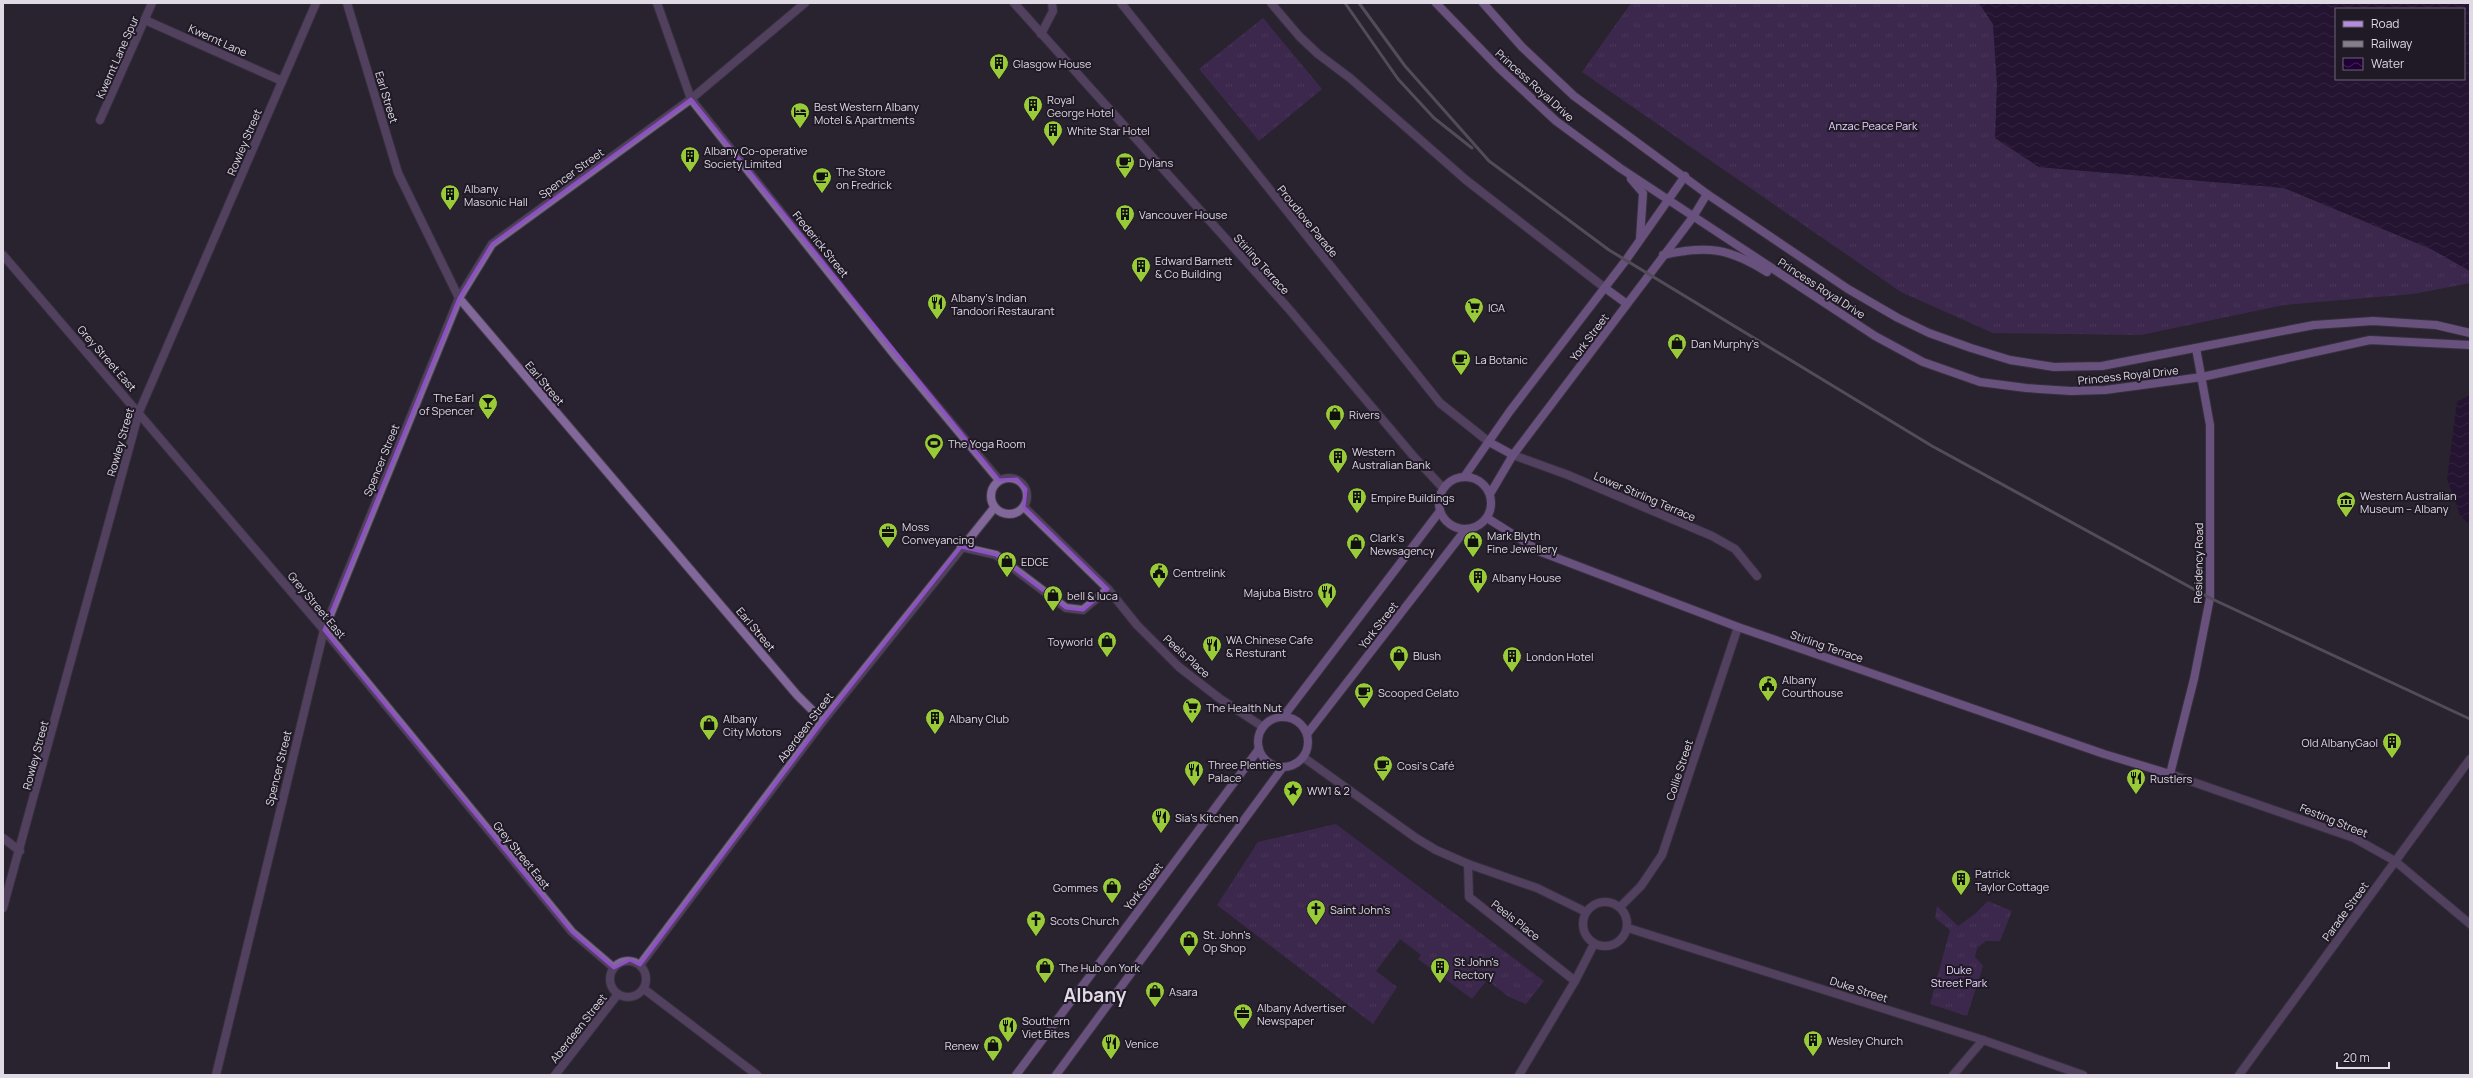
<svg xmlns="http://www.w3.org/2000/svg" width="2473" height="1078" viewBox="0 0 2473 1078" font-family="Manrope,sans-serif">
  <style>
    .grass { fill: url(#grass-tufts) }
    .water { fill: url(#water-waves); fill-rule: evenodd }
    .lines { fill: none; stroke-linecap: round; stroke-linejoin: round }
    .minor-casing { stroke: #463f4d; stroke-width: 10 }
    .secondary-casing { stroke: #463f4d; stroke-width: 10 }
    .minor { stroke: #81679a; stroke-width: 8 }
    .secondary { stroke: #b58bdd; stroke-width: 8 }
    .rail { stroke: #847e8a; stroke-width: 3 }
    .marked { fill: none; stroke: #8f4fc6; stroke-width: 3; stroke-linejoin: round }
    .labels { text-anchor: middle; dominant-baseline: central; stroke-width: 4; stroke-linejoin: round; paint-order: stroke }
    .street-label { font-size: 11px; fill: #dfdae4; stroke: #201926 }
    .poi-label { font-size: 11px; fill: #dfdae4; stroke: #201926; text-anchor: start }
    .park-label { font-size: 11px; fill: #e7d3fd; stroke: #201926 }
    .town-label { font-size: 19px; font-weight: bold; fill: #dfdae4; stroke: #201926 }
  </style>
  <defs>
    <pattern id="grass-tufts" width="24" height="20" patternUnits="userSpaceOnUse"><rect width="24" height="20" fill="#543071"/><path d="M3 7l-1-3M5 7V3M7 7l1-3M15 17l-1-3M17 17v-4M19 17l1-3" fill="none" stroke="#6c4d85"/></pattern>
    <pattern id="water-waves" width="16" height="10" patternUnits="userSpaceOnUse"><rect width="16" height="10" fill="#210037"/><path d="M0 5q4-4 8 0t8 0" fill="none" stroke="#412554"/></pattern>
  </defs>
  <rect width="100%" height="100%" fill="#292230"/>
  <!-- grass -->
  <g class="grass">
    <path d="M 1631,3 L 1979,3 L 1993,24 L 1997,84 L 1996,138 L 2039,167 L 2284,188 L 2431,249 L 2470,271 L 2470,283 L 2413,294 L 2284,305 L 2141,335 L 1993,333 L 1901,292 L 1582,72 Z"/>
    <path d="M 1263,18 L 1322,89 L 1259,141 L 1199,69 Z"/>
    <path d="M 1336,824 L 1544,981 L 1526,1004 L 1509,997 L 1487,980 L 1472,999 L 1418,959 L 1421,955 L 1400,939 L 1376,971 L 1397,987 L 1373,1024 L 1217,905 L 1258,842 Z"/>
    <path d="M 1988,901 L 2012,911 L 2000,941 L 1986,941 L 1977,948 L 1975,957 L 1983,966 L 1967,1016 L 1930,1004 L 1950,930 L 1935,918 L 1937,906 L 1958,926 L 1975,914 Z"/>
  </g>
  <!-- water -->
  <g class="water">
    <path d="M 1979,3 L 2470,3 L 2470,271 L 2431,249 L 2284,188 L 2039,167 L 1995,138 L 1997,84 L 1993,24 ZM 2336,9 L 2464,9 L 2464,79 L 2336,79 Z"/>
    <path d="M 2470,395 L 2470,526 L 2460,515 L 2447,479 L 2457,402 Z"/>
  </g>
  <g class="lines">
    <!-- minor casing -->
    <g class="minor-casing">
      <g id="minor">
        <path d="M 347,3 L 398,173 L 459,298 L 797,695 L 823,721"/>
        <path d="M 657,3 L 691,99 L 897,358 L 999,480"/>
        <path d="M 1014,3 L 1288,308 L 1415,458 L 1443,488"/>
        <path d="M 1121,3 L 1440,403 L 1489,442"/>
        <path d="M 1271,3 L 1299,36 L 1318,54 L 1350,78 L 1466,180 L 1605,288"/>
        <path d="M 145,20 L 282,81"/>
        <path d="M 1041,34 L 1053,11 L 1052,3"/>
        <path d="M 100,120 L 152,3"/>
        <path d="M 3,255 L 324,630 L 572,932 L 614,968"/>
        <path d="M 1513,455 L 1568,475 L 1712,536 L 1735,549 L 1757,576"/>
        <circle cx="1009" cy="496" r="18"/>
        <path d="M 1024,507 L 1108,589 L 1137,625 L 1179,667 L 1219,698 L 1263,727"/>
        <path d="M 961,547 L 996,555 L 1066,608 L 1083,610 L 1108,589"/>
        <path d="M 1303,757 L 1416,838 L 1436,850 L 1468,864 L 1537,888 L 1586,912"/>
        <path d="M 2170,774 L 2354,838 L 2395,861 L 2470,924"/>
        <path d="M 3,838 L 20,851"/>
        <path d="M 1468,864 L 1469,897 L 1575,981"/>
        <circle cx="1605" cy="924" r="22"/>
        <path d="M 1620,907 L 1641,886 L 1662,855 L 1738,627"/>
        <path d="M 3,908 L 139,412 L 316,3"/>
        <path d="M 1628,928 L 1983,1040 L 2083,1075"/>
        <circle cx="628" cy="979" r="18"/>
        <path d="M 640,965 L 823,721 L 994,508"/>
        <path d="M 644,989 L 757,1075"/>
        <path d="M 216,1075 L 324,630 L 459,298 L 492,244 L 691,99 L 805,3"/>
        <path d="M 555,1075 L 618,994"/>
        <path d="M 1519,1075 L 1575,981 L 1594,944"/>
        <path d="M 1953,1075 L 1983,1040"/>
        <path d="M 2239,1075 L 2470,759"/>
      </g>
    </g>
    <!-- secondary casing -->
    <g class="secondary-casing">
      <g id="secondary">
        <path d="M 1436,3 L 1499,68 L 1556,121 L 1620,168 L 1875,336 L 1923,362 L 1980,382 L 2026,388 L 2071,391 L 2105,390 L 2202,377 L 2370,340 L 2470,345"/>
        <path d="M 1483,3 L 1522,47 L 1574,96 L 1707,194 L 1848,289 L 1898,318 L 1929,333 L 1971,348 L 2010,360 L 2054,367 L 2102,366 L 2314,325 L 2373,321 L 2436,325 L 2470,333"/>
        <path d="M 1631,179 L 1643,193 L 1640,239"/>
        <path d="M 1663,255 C 1707,245 1729,248 1767,272"/>
        <path d="M 1605,288 L 1627,304"/>
        <path d="M 1489,442 L 1513,455"/>
        <circle cx="1465" cy="503" r="26"/>
        <path d="M 1464,477 L 1510,411 L 1626,260 L 1685,176"/>
        <path d="M 1490,494 L 1513,455 L 1693,217 L 1707,194"/>
        <path d="M 1487,518 L 1541,552 L 1738,627 L 2104,754 L 2170,774 L 2194,679 L 2210,598 L 2210,425 L 2196,348"/>
        <path d="M 1283,717 L 1440,511"/>
        <circle cx="1283" cy="742" r="25"/>
        <path d="M 1307,734 L 1466,529"/>
        <path d="M 1016,1075 L 1259,749"/>
        <path d="M 1056,1075 L 1283,767"/>
      </g>
    </g>
    <!-- minor -->
    <use href="#minor" class="minor"/>
    <!-- secondary -->
    <use href="#secondary" class="secondary"/>
    <!-- rail -->
    <g class="rail">
      <path d="M 1345,3 L 1398,79 L 1434,118 L 1472,148"/>
      <path d="M 1359,3 L 1405,66 L 1489,161 L 1609,250 L 1932,446 L 2210,598 L 2470,719"/>
    </g>
  </g>
  <!-- marked area -->
  <path d="M0 0H2473V1078H0ZM 691,99 L 999,480 L 1017,479 L 1026,489 L 1024,507 L 1108,589 L 1083,610 L 1066,608 L 996,555 L 961,547 L 823,721 L 640,965 L 630,960 L 614,968 L 572,932 L 324,630 L 459,298 L 492,244 Z" fill="#292230" fill-opacity=".55" fill-rule="evenodd"/>
  <path class="marked" d="M 691,99 L 999,480 L 1017,479 L 1026,489 L 1024,507 L 1108,589 L 1083,610 L 1066,608 L 996,555 L 961,547 L 823,721 L 640,965 L 630,960 L 614,968 L 572,932 L 324,630 L 459,298 L 492,244 Z"/>
  <!-- icons -->
  <defs>
    <g id="building-pin" transform="scale(1)"><path d="M0 17L-7.5 6A9.5 9.5 0 1 1 7.5 6Z" fill="#98cb37" stroke="#201926"/><path d="M-4-6H4V6H1V3H-1V6H-4ZM-2.5-4.3h1.7v1.8h-1.7ZM.8-4.3h1.7v1.8H.8ZM-2.5-1h1.7V.8h-1.7ZM.8-1h1.7V.8H.8Z" fill="#111"/></g>
    <g id="hotel-pin" transform="scale(1)"><path d="M0 17L-7.5 6A9.5 9.5 0 1 1 7.5 6Z" fill="#98cb37" stroke="#201926"/><path d="M-6-4.5h1.5V1H6V5H4.5V3h-9V5H-6ZM-4 0a1.8 1.8 0 1 1 3.6 0ZM.5 0V-2.5h3Q6-2.5 6 0Z" fill="#111"/></g>
    <g id="cafe-pin" transform="scale(1)"><path d="M0 17L-7.5 6A9.5 9.5 0 1 1 7.5 6Z" fill="#98cb37" stroke="#201926"/><path d="M-5.5-4.5H6V0H3Q3 3.5 0 3.5H-2.5Q-5.5 3.5-5.5 0ZM3-3.2v2h1.7v-2ZM-6 4.5H4V6H-6Z" fill="#111"/></g>
    <g id="restaurant-pin" transform="scale(1)"><path d="M0 17L-7.5 6A9.5 9.5 0 1 1 7.5 6Z" fill="#98cb37" stroke="#201926"/><path d="M-5-6h1v4h1v-4h1v4h1v-4h1v5L-1.5 .5V6h-2V.5L-5-1ZM5-6V6H3V1.5H1.5Q1.5-4 5-6Z" fill="#111"/></g>
    <g id="supermarket-pin" transform="scale(1)"><path d="M0 17L-7.5 6A9.5 9.5 0 1 1 7.5 6Z" fill="#98cb37" stroke="#201926"/><path d="M-6-5.5h2.5l.6 2H6L4.5 2H-2.5L-4.4-4H-6ZM-1.5 3.2a1.3 1.3 0 1 0 .1 0ZM3 3.2a1.3 1.3 0 1 0 .1 0Z" fill="#111"/></g>
    <g id="shop-pin" transform="scale(1)"><path d="M0 17L-7.5 6A9.5 9.5 0 1 1 7.5 6Z" fill="#98cb37" stroke="#201926"/><path d="M-5-2.5h2.3a2.7 3.5 0 0 1 5.4 0H5L5.5 6h-11ZM-1.5-2.5h3a1.5 2.3 0 0 0-3 0Z" fill="#111"/></g>
    <g id="bar-pin" transform="scale(1)"><path d="M0 17L-7.5 6A9.5 9.5 0 1 1 7.5 6Z" fill="#98cb37" stroke="#201926"/><path d="M-6-5H6L.8 .8V4.5H3.5V6h-7V4.5H-.8V.8Z" fill="#111"/></g>
    <g id="stadium-pin" transform="scale(1)"><path d="M0 17L-7.5 6A9.5 9.5 0 1 1 7.5 6Z" fill="#98cb37" stroke="#201926"/><path d="M0-5a6.5 5 0 1 0 0 10a6.5 5 0 1 0 0-10ZM-3.5-1.8h7v3.6h-7Z" fill="#111"/></g>
    <g id="museum-pin" transform="scale(1)"><path d="M0 17L-7.5 6A9.5 9.5 0 1 1 7.5 6Z" fill="#98cb37" stroke="#201926"/><path d="M0-6L6-3V-2H-6V-3ZM-5-1h2V3h-2ZM-1-1h2V3h-2ZM3-1h2V3H3ZM-6 4H6V6H-6Z" fill="#111"/></g>
    <g id="office-pin" transform="scale(1)"><path d="M0 17L-7.5 6A9.5 9.5 0 1 1 7.5 6Z" fill="#98cb37" stroke="#201926"/><path d="M-6-3h4V-5.5h4V-3h4V5H-6ZM-1-4.5V-3h2v-1.5ZM-6 0V1H6V0Z" fill="#111"/></g>
    <g id="civic-pin" transform="scale(1)"><path d="M0 17L-7.5 6A9.5 9.5 0 1 1 7.5 6Z" fill="#98cb37" stroke="#201926"/><path d="M-.6-6.5H3V-4.5H.6V-3L4-1V1h2V6H-6V1h2V-1L-.6-3ZM-1.2 2.5V6h2.4V2.5Z" fill="#111"/></g>
    <g id="sight-pin" transform="scale(1)"><path d="M0 17L-7.5 6A9.5 9.5 0 1 1 7.5 6Z" fill="#98cb37" stroke="#201926"/><path d="M0-6L1.8-2.2L6-1.7L2.9 1.2L3.7 5.4L0 3.3L-3.7 5.4L-2.9 1.2L-6-1.7L-1.8-2.2Z" fill="#111"/></g>
    <g id="church-pin" transform="scale(1)"><path d="M0 17L-7.5 6A9.5 9.5 0 1 1 7.5 6Z" fill="#98cb37" stroke="#201926"/><path d="M-1.2-6h2.4v3.5h3.3v2.4h-3.3V6h-2.4V-.1h-3.3v-2.4h3.3Z" fill="#111"/></g>
  </defs>
  <g fill-rule="evenodd">
    <use href="#building-pin" x="999" y="63"/>
    <use href="#building-pin" x="1033" y="105"/>
    <use href="#hotel-pin" x="800" y="112"/>
    <use href="#building-pin" x="1053" y="130"/>
    <use href="#building-pin" x="690" y="156"/>
    <use href="#cafe-pin" x="1125" y="162"/>
    <use href="#cafe-pin" x="822" y="177"/>
    <use href="#building-pin" x="450" y="194"/>
    <use href="#building-pin" x="1125" y="214"/>
    <use href="#building-pin" x="1141" y="266"/>
    <use href="#restaurant-pin" x="937" y="303"/>
    <use href="#supermarket-pin" x="1474" y="307"/>
    <use href="#shop-pin" x="1677" y="343"/>
    <use href="#cafe-pin" x="1461" y="359"/>
    <use href="#bar-pin" x="488" y="403"/>
    <use href="#shop-pin" x="1335" y="414"/>
    <use href="#stadium-pin" x="934" y="443"/>
    <use href="#building-pin" x="1338" y="457"/>
    <use href="#building-pin" x="1357" y="497"/>
    <use href="#museum-pin" x="2346" y="501"/>
    <use href="#office-pin" x="888" y="532"/>
    <use href="#shop-pin" x="1473" y="541"/>
    <use href="#shop-pin" x="1356" y="543"/>
    <use href="#shop-pin" x="1007" y="561"/>
    <use href="#civic-pin" x="1159" y="572"/>
    <use href="#building-pin" x="1478" y="577"/>
    <use href="#restaurant-pin" x="1327" y="592"/>
    <use href="#shop-pin" x="1053" y="595"/>
    <use href="#shop-pin" x="1107" y="641"/>
    <use href="#restaurant-pin" x="1212" y="645"/>
    <use href="#shop-pin" x="1399" y="655"/>
    <use href="#building-pin" x="1512" y="656"/>
    <use href="#civic-pin" x="1768" y="685"/>
    <use href="#cafe-pin" x="1364" y="692"/>
    <use href="#supermarket-pin" x="1192" y="707"/>
    <use href="#building-pin" x="935" y="718"/>
    <use href="#shop-pin" x="709" y="724"/>
    <use href="#building-pin" x="2392" y="742"/>
    <use href="#cafe-pin" x="1383" y="765"/>
    <use href="#restaurant-pin" x="1194" y="770"/>
    <use href="#restaurant-pin" x="2136" y="778"/>
    <use href="#sight-pin" x="1293" y="790"/>
    <use href="#restaurant-pin" x="1161" y="817"/>
    <use href="#building-pin" x="1961" y="879"/>
    <use href="#shop-pin" x="1112" y="887"/>
    <use href="#church-pin" x="1316" y="909"/>
    <use href="#church-pin" x="1036" y="920"/>
    <use href="#shop-pin" x="1189" y="940"/>
    <use href="#shop-pin" x="1045" y="967"/>
    <use href="#building-pin" x="1440" y="967"/>
    <use href="#shop-pin" x="1155" y="991"/>
    <use href="#office-pin" x="1243" y="1013"/>
    <use href="#restaurant-pin" x="1008" y="1026"/>
    <use href="#building-pin" x="1813" y="1040"/>
    <use href="#restaurant-pin" x="1111" y="1043"/>
    <use href="#shop-pin" x="993" y="1045"/>
  </g>
  <g class="labels">
    <!-- street labels -->
    <g class="street-label">
      <text transform="translate(218 40) rotate(24)">Kwernt Lane</text>
      <text transform="translate(117 57) rotate(-66)">Kwernt Lane Spur</text>
      <text transform="translate(1535 85) rotate(42)">Princess Royal Drive</text>
      <text transform="translate(387 97) rotate(73)">Earl Street</text>
      <text transform="translate(244 142) rotate(-67)">Rowley Street</text>
      <text transform="translate(571 173) rotate(-36)">Spencer Street</text>
      <text transform="translate(1308 221) rotate(51)">Proudlove Parade</text>
      <text transform="translate(821 244) rotate(51)">Frederick Street</text>
      <text transform="translate(1262 264) rotate(48)">Stirling Terrace</text>
      <text transform="translate(1822 288) rotate(33)">Princess Royal Drive</text>
      <text transform="translate(1589 337) rotate(-53)">York Street</text>
      <text transform="translate(107 358) rotate(49)">Grey Street East</text>
      <text transform="translate(2128 375) rotate(-6)">Princess Royal Drive</text>
      <text transform="translate(545 383) rotate(50)">Earl Street</text>
      <text transform="translate(120 442) rotate(-74)">Rowley Street</text>
      <text transform="translate(381 460) rotate(-68)">Spencer Street</text>
      <text transform="translate(1645 496) rotate(23)">Lower Stirling Terrace</text>
      <text transform="translate(2198 563) rotate(-89)">Residency Road</text>
      <text transform="translate(317 605) rotate(50)">Grey Street East</text>
      <text transform="translate(1378 625) rotate(-52)">York Street</text>
      <text transform="translate(756 629) rotate(50)">Earl Street</text>
      <text transform="translate(1827 646) rotate(19)">Stirling Terrace</text>
      <text transform="translate(1187 656) rotate(42)">Peels Place</text>
      <text transform="translate(805 727) rotate(-53)">Aberdeen Street</text>
      <text transform="translate(35 755) rotate(-75)">Rowley Street</text>
      <text transform="translate(278 768) rotate(-76)">Spencer Street</text>
      <text transform="translate(1679 770) rotate(-72)">Collie Street</text>
      <text transform="translate(2334 820) rotate(22)">Festing Street</text>
      <text transform="translate(522 855) rotate(51)">Grey Street East</text>
      <text transform="translate(1143 886) rotate(-53)">York Street</text>
      <text transform="translate(2345 911) rotate(-54)">Parade Street</text>
      <text transform="translate(1516 920) rotate(38)">Peels Place</text>
      <text transform="translate(1859 989) rotate(18)">Duke Street</text>
      <text transform="translate(578 1028) rotate(-52)">Aberdeen Street</text>
    </g>
    <!-- poi labels -->
    <g class="poi-label">
      <text x="1013" y="63">Glasgow House</text>
      <text x="1047" y="99">Royal<tspan x="1047" dy="13">George Hotel</tspan></text>
      <text x="814" y="106">Best Western Albany<tspan x="814" dy="13">Motel &amp; Apartments</tspan></text>
      <text x="1067" y="130">White Star Hotel</text>
      <text x="704" y="150">Albany Co-operative<tspan x="704" dy="13">Society Limited</tspan></text>
      <text x="1139" y="162">Dylans</text>
      <text x="836" y="171">The Store<tspan x="836" dy="13">on Fredrick</tspan></text>
      <text x="464" y="188">Albany<tspan x="464" dy="13">Masonic Hall</tspan></text>
      <text x="1139" y="214">Vancouver House</text>
      <text x="1155" y="260">Edward Barnett<tspan x="1155" dy="13">&amp; Co Building</tspan></text>
      <text x="951" y="297">Albany‘s Indian<tspan x="951" dy="13">Tandoori Restaurant</tspan></text>
      <text x="1488" y="307">IGA</text>
      <text x="1691" y="343">Dan Murphy's</text>
      <text x="1475" y="359">La Botanic</text>
      <text x="474" y="397" text-anchor="end">The Earl<tspan x="474" dy="13">of Spencer</tspan></text>
      <text x="1349" y="414">Rivers</text>
      <text x="948" y="443">The Yoga Room</text>
      <text x="1352" y="451">Western<tspan x="1352" dy="13">Australian Bank</tspan></text>
      <text x="2360" y="495">Western Australian<tspan x="2360" dy="13">Museum – Albany</tspan></text>
      <text x="1371" y="497">Empire Buildings</text>
      <text x="902" y="526">Moss<tspan x="902" dy="13">Conveyancing</tspan></text>
      <text x="1487" y="535">Mark Blyth<tspan x="1487" dy="13">Fine Jewellery</tspan></text>
      <text x="1370" y="537">Clark‘s<tspan x="1370" dy="13">Newsagency</tspan></text>
      <text x="1021" y="561">EDGE</text>
      <text x="1173" y="572">Centrelink</text>
      <text x="1492" y="577">Albany House</text>
      <text x="1313" y="592" text-anchor="end">Majuba Bistro</text>
      <text x="1067" y="595">bell &amp; luca</text>
      <text x="1226" y="639">WA Chinese Cafe<tspan x="1226" dy="13">&amp; Resturant</tspan></text>
      <text x="1093" y="641" text-anchor="end">Toyworld</text>
      <text x="1413" y="655">Blush</text>
      <text x="1526" y="656">London Hotel</text>
      <text x="1782" y="679">Albany<tspan x="1782" dy="13">Courthouse</tspan></text>
      <text x="1378" y="692">Scooped Gelato</text>
      <text x="1206" y="707">The Health Nut</text>
      <text x="723" y="718">Albany<tspan x="723" dy="13">City Motors</tspan></text>
      <text x="949" y="718">Albany Club</text>
      <text x="2378" y="742" text-anchor="end">Old AlbanyGaol</text>
      <text x="1208" y="764">Three Plenties<tspan x="1208" dy="13">Palace</tspan></text>
      <text x="1397" y="765">Cosi‘s Café</text>
      <text x="2150" y="778">Rustlers</text>
      <text x="1307" y="790">WW1 &amp; 2</text>
      <text x="1175" y="817">Sia's Kitchen</text>
      <text x="1975" y="873">Patrick<tspan x="1975" dy="13">Taylor Cottage</tspan></text>
      <text x="1098" y="887" text-anchor="end">Gommes</text>
      <text x="1330" y="909">Saint John’s</text>
      <text x="1050" y="920">Scots Church</text>
      <text x="1203" y="934">St. John's<tspan x="1203" dy="13">Op Shop</tspan></text>
      <text x="1454" y="961">St John's<tspan x="1454" dy="13">Rectory</tspan></text>
      <text x="1059" y="967">The Hub on York</text>
      <text x="1169" y="991">Asara</text>
      <text x="1257" y="1007">Albany Advertiser<tspan x="1257" dy="13">Newspaper</tspan></text>
      <text x="1022" y="1020">Southern<tspan x="1022" dy="13">Viet Bites</tspan></text>
      <text x="1827" y="1040">Wesley Church</text>
      <text x="1125" y="1043">Venice</text>
      <text x="979" y="1045" text-anchor="end">Renew</text>
    </g>
    <!-- park labels -->
    <g class="park-label">
      <text x="1873" y="125">Anzac Peace Park</text>
      <text x="1959" y="969">Duke<tspan x="1959" dy="13">Street Park</tspan></text>
    </g>
    <!-- town labels -->
    <g class="town-label">
      <text x="1095" y="995">Albany</text>
    </g>
  </g>
  <!-- border -->
  <rect width="2473" height="1078" fill="none" stroke="#dfdae4" stroke-width="8"/>
  <!-- legend -->
  <rect x="2335" y="8" width="130" height="72" fill="#201926" stroke="#6c6672"/>
  <rect x="2343" y="21" width="20" height="6" fill="#b58bdd" stroke="#6c6672"/>
  <text x="2371" y="28" font-size="12" fill="#dfdae4">Road</text>
  <rect x="2343" y="41" width="20" height="6" fill="#847e8a" stroke="#6c6672"/>
  <text x="2371" y="48" font-size="12" fill="#dfdae4">Railway</text>
  <rect x="2343" y="58" width="20" height="12" fill="url(#water-waves)" stroke="#6c6672"/>
  <text x="2371" y="68" font-size="12" fill="#dfdae4">Water</text>
  <!-- scale -->
  <path d="M2337 1062v6h52v-6" fill="none" stroke="#dfdae4" stroke-width="2"/>
  <text x="2343" y="1062" font-size="12" fill="#dfdae4" stroke="#201926" stroke-width="3" paint-order="stroke">20 m</text>
</svg>
